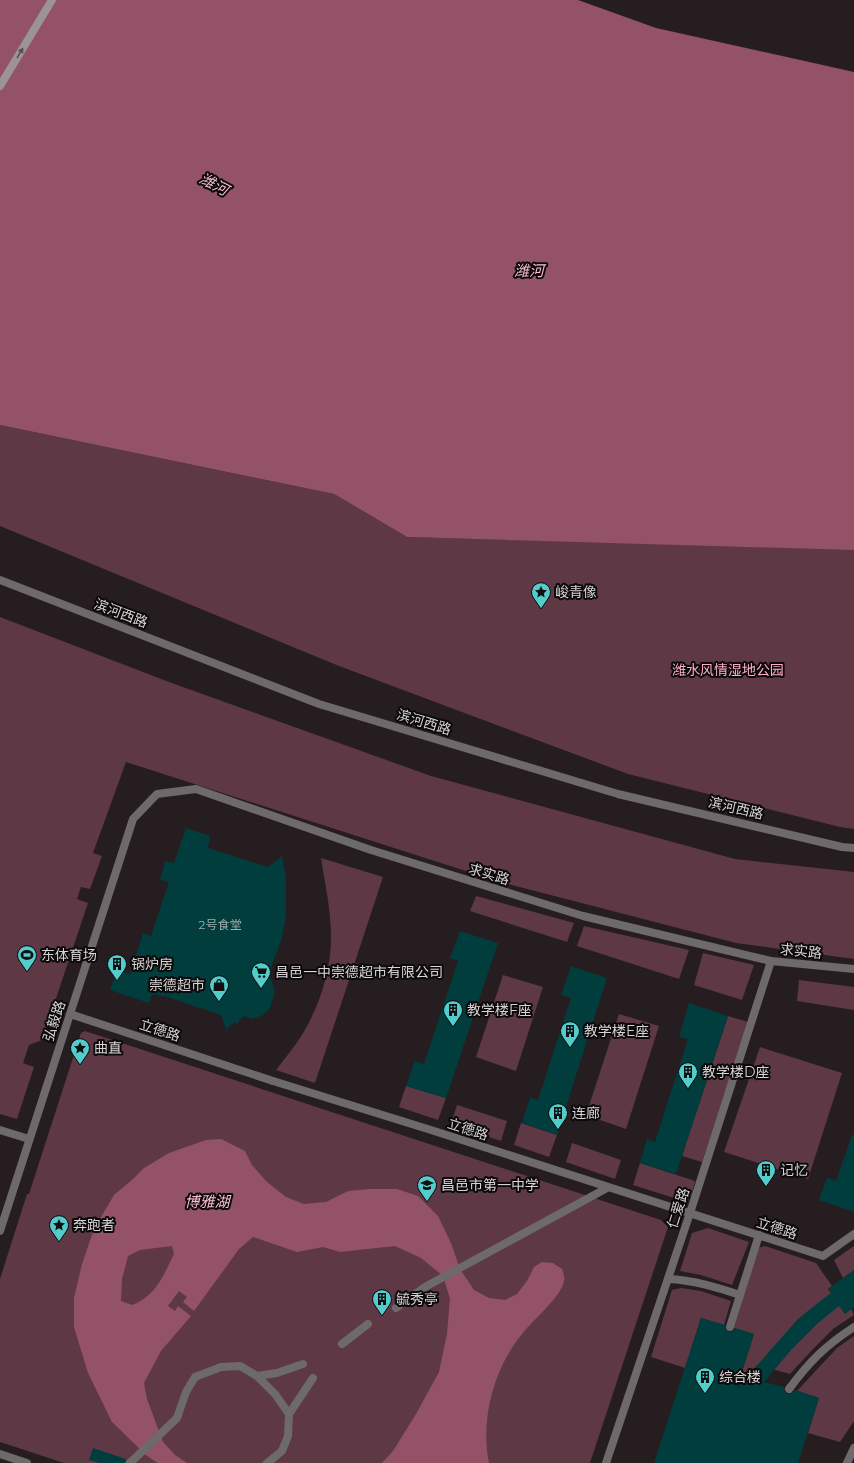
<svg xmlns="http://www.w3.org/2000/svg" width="854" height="1463" viewBox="0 0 854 1463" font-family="Montserrat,'Noto Sans SC',sans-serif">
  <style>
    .green { fill: #5e3844 }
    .water { fill: #945269; fill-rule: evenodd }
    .building { fill: #013d3c }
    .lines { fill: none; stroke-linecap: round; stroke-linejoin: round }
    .service { stroke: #6e696a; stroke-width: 8 }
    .pedestrian { stroke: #6e696a; stroke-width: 8 }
    .minor { stroke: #6e696a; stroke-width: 8 }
    .tertiary { stroke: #6e696a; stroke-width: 8 }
    .secondary { stroke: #9b9395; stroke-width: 8 }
    .oneway { fill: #544e50 }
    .labels { text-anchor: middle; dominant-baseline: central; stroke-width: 4; stroke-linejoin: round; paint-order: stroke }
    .number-label { font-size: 12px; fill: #a2aeae }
    .poi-label { font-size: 14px; fill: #d8d3d4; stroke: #0c090a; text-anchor: start }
    .street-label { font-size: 14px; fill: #d8d3d4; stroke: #0c090a }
    .park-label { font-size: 14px; fill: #fdaec7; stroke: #0c090a }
    .water-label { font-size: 15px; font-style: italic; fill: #fabed0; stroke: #0c090a }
  </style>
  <rect width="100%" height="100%" fill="#261d20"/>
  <!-- green -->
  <g class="green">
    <path d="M 0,425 L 334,494 L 407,537 L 854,549 L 854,829 L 840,827 L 628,774 L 339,666 L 0,526 Z"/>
    <path d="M 0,617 L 169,682 L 431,776 L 735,859 L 854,872 L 854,959 L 736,943 L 500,882 L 126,762 L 93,853 L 102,856 L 90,889 L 81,887 L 77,899 L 88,903 L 42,1040 L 29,1045 L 23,1063 L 34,1067 L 17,1119 L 0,1114 Z"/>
    <path d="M 321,858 L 383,877 L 315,1083 L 276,1070 C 284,1059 293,1049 300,1038 C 319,1008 331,972 331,937 C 331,910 325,884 321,858 Z"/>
    <path d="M 476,896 L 574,923 L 567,942 L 470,911 Z"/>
    <path d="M 584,926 L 689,950 L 679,979 L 577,946 Z"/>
    <path d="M 703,953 L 754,965 L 742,1000 L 694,985 Z"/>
    <path d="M 503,975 L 543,987 L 516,1071 L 476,1057 Z"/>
    <path d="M 799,980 L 854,987 L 854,1010 L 797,1001 Z"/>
    <path d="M 619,1014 L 659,1026 L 626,1129 L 586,1115 Z"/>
    <path d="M 728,1016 L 748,1022 L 702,1162 L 682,1156 Z"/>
    <path d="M 85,1031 L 661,1220 L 668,1227 L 590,1463 L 64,1463 L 0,1442 L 0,1279 L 27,1194 L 29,1194 L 81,1033 Z"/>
    <path d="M 760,1047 L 842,1073 L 808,1179 L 724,1152 Z"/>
    <path d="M 406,1086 L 446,1098 L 438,1120 L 399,1107 Z"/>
    <path d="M 457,1105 L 507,1121 L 501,1141 L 451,1124 Z"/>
    <path d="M 521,1123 L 557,1135 L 549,1157 L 514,1145 Z"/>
    <path d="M 572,1143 L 621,1160 L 615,1179 L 566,1162 Z"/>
    <path d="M 640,1163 L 695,1181 L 691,1196 L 674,1198 L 633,1185 Z"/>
    <path d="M 708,1228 L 749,1242 L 732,1285 L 701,1275 L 680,1271 L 692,1233 Z"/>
    <path d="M 765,1246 L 816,1263 L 832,1286 L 828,1289 L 845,1313 L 851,1309 L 854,1315 L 833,1329 L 813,1349 L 790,1374 L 757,1365 L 749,1377 L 741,1374 L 754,1334 L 734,1328 L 758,1248 Z"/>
    <path d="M 854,1246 L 854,1277 L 850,1273 L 843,1278 L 834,1260 Z"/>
    <path d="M 681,1288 L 701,1291 L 731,1301 L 724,1325 L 701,1318 L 685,1368 L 651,1357 L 672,1290 Z"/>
    <path d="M 854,1336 L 854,1421 L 840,1442 L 808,1433 L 819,1398 L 797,1391 L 837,1348 Z"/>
  </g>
  <!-- water -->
  <g class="water">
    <path d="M 0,0 L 578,0 L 656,28 L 854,72 L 854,550 L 407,537 L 334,494 L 0,425 Z"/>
    <path d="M 221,1139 L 245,1151 L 252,1165 L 267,1182 L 286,1197 L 304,1204 L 326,1202 L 348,1191 L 370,1189 L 397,1189 L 418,1196 L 438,1216 L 451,1243 L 460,1269 L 474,1290 L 489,1298 L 505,1300 L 517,1294 L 527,1281 L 534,1267 L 542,1262 L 553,1263 L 562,1269 C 563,1272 565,1278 564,1281 C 562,1296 532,1321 522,1334 C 494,1368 480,1419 489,1463 L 382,1463 L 393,1451 L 416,1414 L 439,1372 L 447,1334 L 450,1299 L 443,1276 L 421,1258 L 395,1246 L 340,1252 L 323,1247 L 297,1252 L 253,1237 L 239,1249 L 194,1311 L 183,1302 L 187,1297 L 179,1291 L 168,1306 L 175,1311 L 178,1306 L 191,1316 L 161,1351 L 144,1383 L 147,1399 L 163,1442 L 175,1455 L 187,1463 L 158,1463 L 147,1456 L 112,1422 L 88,1373 L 74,1327 L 74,1298 L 82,1264 L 94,1229 L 114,1195 L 133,1179 L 144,1168 L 169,1153 L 206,1140 ZM 172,1246 L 174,1254 C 163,1276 156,1296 132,1305 L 121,1301 L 122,1279 L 128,1256 L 140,1250 Z"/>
  </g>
  <!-- building -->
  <g class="building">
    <path d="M 186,828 L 210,836 L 208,848 L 268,867 L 282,856 L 286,877 L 286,915 L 282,938 L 269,973 L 275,991 L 270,1008 L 263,1015 L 253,1019 L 243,1016 L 237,1024 L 235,1022 L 226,1029 L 221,1015 L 167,997 L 152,994 L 149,1003 L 110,990 L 117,970 L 130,974 L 143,933 L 151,936 L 169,882 L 160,880 L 165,861 L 174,863 Z"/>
    <path d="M 460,931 L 498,943 L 446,1098 L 406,1086 L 415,1061 L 424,1064 L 458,961 L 450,958 Z"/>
    <path d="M 571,966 L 607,978 L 557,1135 L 522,1123 L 530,1097 L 538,1100 L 571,998 L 561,995 Z"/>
    <path d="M 689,1003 L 728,1016 L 676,1174 L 640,1163 L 647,1139 L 655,1142 L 688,1039 L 679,1037 Z"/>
    <path d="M 852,1135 L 854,1135 L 854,1212 L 819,1200 L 827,1178 L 836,1181 Z"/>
    <path d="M 854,1270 L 854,1307 L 845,1314 L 839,1306 L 818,1323 L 791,1350 L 764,1382 L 784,1387 L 784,1391 L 788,1394 L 791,1394 L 795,1390 L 819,1398 L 798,1463 L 654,1463 L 701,1318 L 725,1325 L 726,1330 L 729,1332 L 733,1331 L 735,1328 L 754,1334 L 737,1388 L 798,1319 L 819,1302 L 831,1293 L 828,1289 Z"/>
    <path d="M 93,1448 L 126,1459 L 125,1463 L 100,1463 L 89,1460 Z"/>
  </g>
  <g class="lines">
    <!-- service -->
    <g class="service">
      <path d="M 273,1081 L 431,1130 L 823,1256 L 854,1234"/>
      <path d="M 606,1463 L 690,1213 L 771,961"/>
    </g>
    <!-- pedestrian -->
    <g class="pedestrian">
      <path d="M 668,1279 C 693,1280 716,1287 740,1295"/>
      <path d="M 396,1308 L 425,1287 L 607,1188"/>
      <path d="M 730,1327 L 759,1235"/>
      <path d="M 342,1344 L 368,1324"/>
      <path d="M 257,1376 L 277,1373 L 303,1364"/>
      <path d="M 789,1389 C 809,1362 826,1345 854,1327"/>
      <path d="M 289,1414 L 313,1378"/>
      <path d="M 130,1463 L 177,1418 L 186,1392 L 195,1377 L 221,1367 L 240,1366 L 257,1376 L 275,1394 L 289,1414 L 288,1436 L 282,1451 L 267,1463"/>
    </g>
    <!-- minor -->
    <g class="minor">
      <path d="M 70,1014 L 273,1081"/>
      <path d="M 0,1130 L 29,1139"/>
      <path d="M 0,1231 L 133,819 L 157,794 L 196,789 L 371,850 L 583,916 L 771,961 L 854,969"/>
      <path d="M 0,1454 L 27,1463"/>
      <path d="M 847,1463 L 854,1448"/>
    </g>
    <!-- tertiary -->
    <path class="tertiary" d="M 0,580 L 319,704 L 618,794 L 842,847 L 854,848"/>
    <!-- secondary -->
    <path class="secondary" d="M 0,86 L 52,0"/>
  </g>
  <!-- one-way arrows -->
  <defs><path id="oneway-solid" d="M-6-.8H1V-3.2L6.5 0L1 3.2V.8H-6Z"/></defs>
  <use class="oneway" href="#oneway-solid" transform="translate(20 53) rotate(-59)"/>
  <!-- icons -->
  <defs>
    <g id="sight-pin" transform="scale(1)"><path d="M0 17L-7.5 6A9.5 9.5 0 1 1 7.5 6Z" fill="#53cdcb" stroke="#0c090a"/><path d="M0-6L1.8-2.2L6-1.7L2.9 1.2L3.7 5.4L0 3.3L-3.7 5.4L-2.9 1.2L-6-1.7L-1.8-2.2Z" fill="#111"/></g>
    <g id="stadium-pin" transform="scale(1)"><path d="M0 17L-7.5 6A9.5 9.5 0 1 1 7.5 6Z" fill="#53cdcb" stroke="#0c090a"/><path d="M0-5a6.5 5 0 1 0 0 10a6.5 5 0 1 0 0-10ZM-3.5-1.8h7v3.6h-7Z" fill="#111"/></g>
    <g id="building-pin" transform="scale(1)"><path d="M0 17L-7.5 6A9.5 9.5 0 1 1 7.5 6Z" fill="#53cdcb" stroke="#0c090a"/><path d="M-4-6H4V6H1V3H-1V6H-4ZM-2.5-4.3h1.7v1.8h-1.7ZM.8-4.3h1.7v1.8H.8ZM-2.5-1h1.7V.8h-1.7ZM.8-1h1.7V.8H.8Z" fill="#111"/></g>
    <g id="supermarket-pin" transform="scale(1)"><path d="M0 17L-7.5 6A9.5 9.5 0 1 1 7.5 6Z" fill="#53cdcb" stroke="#0c090a"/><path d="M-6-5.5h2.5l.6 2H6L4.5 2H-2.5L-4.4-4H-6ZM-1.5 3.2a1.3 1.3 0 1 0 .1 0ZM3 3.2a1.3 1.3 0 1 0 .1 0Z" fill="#111"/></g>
    <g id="shop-pin" transform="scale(1)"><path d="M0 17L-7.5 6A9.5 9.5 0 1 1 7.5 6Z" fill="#53cdcb" stroke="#0c090a"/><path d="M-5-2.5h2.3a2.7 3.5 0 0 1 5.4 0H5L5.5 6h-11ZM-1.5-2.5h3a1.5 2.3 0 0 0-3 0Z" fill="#111"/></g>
    <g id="school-pin" transform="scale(1)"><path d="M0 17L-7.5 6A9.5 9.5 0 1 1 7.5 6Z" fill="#53cdcb" stroke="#0c090a"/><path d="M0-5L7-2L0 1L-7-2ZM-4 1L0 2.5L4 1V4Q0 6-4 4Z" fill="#111"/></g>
  </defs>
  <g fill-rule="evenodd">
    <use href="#sight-pin" x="541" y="592"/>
    <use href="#stadium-pin" x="27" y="955"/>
    <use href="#building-pin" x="117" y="964"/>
    <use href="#supermarket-pin" x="261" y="972"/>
    <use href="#shop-pin" x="219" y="985"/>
    <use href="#building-pin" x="453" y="1010"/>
    <use href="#building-pin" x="570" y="1031"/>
    <use href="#sight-pin" x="80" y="1048"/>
    <use href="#building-pin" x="688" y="1072"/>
    <use href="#building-pin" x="558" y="1113"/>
    <use href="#building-pin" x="766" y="1170"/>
    <use href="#school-pin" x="427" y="1185"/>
    <use href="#sight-pin" x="59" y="1225"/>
    <use href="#building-pin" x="382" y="1299"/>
    <use href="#building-pin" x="705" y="1377"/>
  </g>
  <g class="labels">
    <!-- number labels -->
    <g class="number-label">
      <text x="220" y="924">2号食堂</text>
    </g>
    <!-- poi labels -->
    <g class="poi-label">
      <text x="555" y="592">峻青像</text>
      <text x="41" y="955">东体育场</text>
      <text x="131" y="964">锅炉房</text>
      <text x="275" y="972">昌邑一中崇德超市有限公司</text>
      <text x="205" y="985" text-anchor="end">崇德超市</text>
      <text x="467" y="1010">教学楼F座</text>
      <text x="584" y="1031">教学楼E座</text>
      <text x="94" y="1048">曲直</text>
      <text x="702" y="1072">教学楼D座</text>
      <text x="572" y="1113">连廊</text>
      <text x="780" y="1170">记忆</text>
      <text x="441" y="1185">昌邑市第一中学</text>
      <text x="73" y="1225">奔跑者</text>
      <text x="396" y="1299">毓秀亭</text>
      <text x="719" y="1377">综合楼</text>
    </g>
    <!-- street labels -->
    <g class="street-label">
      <text transform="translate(121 613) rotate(21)">滨河西路</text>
      <text transform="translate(424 722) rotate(17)">滨河西路</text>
      <text transform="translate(736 808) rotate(13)">滨河西路</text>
      <text transform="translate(489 874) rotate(17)">求实路</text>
      <text transform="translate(801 951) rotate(6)">求实路</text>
      <text transform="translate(54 1021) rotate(-72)">弘毅路</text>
      <text transform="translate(160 1030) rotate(18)">立德路</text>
      <text transform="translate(468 1129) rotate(18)">立德路</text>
      <text transform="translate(678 1208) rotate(-72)">仁爱路</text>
      <text transform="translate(777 1228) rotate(18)">立德路</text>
    </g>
    <!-- park labels -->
    <g class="park-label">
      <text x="728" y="670">潍水风情湿地公园</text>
    </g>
    <!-- water labels -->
    <g class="water-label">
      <text transform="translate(214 184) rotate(27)">潍河</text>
      <text x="529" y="270">潍河</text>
      <text x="207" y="1201">博雅湖</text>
    </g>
  </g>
</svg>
